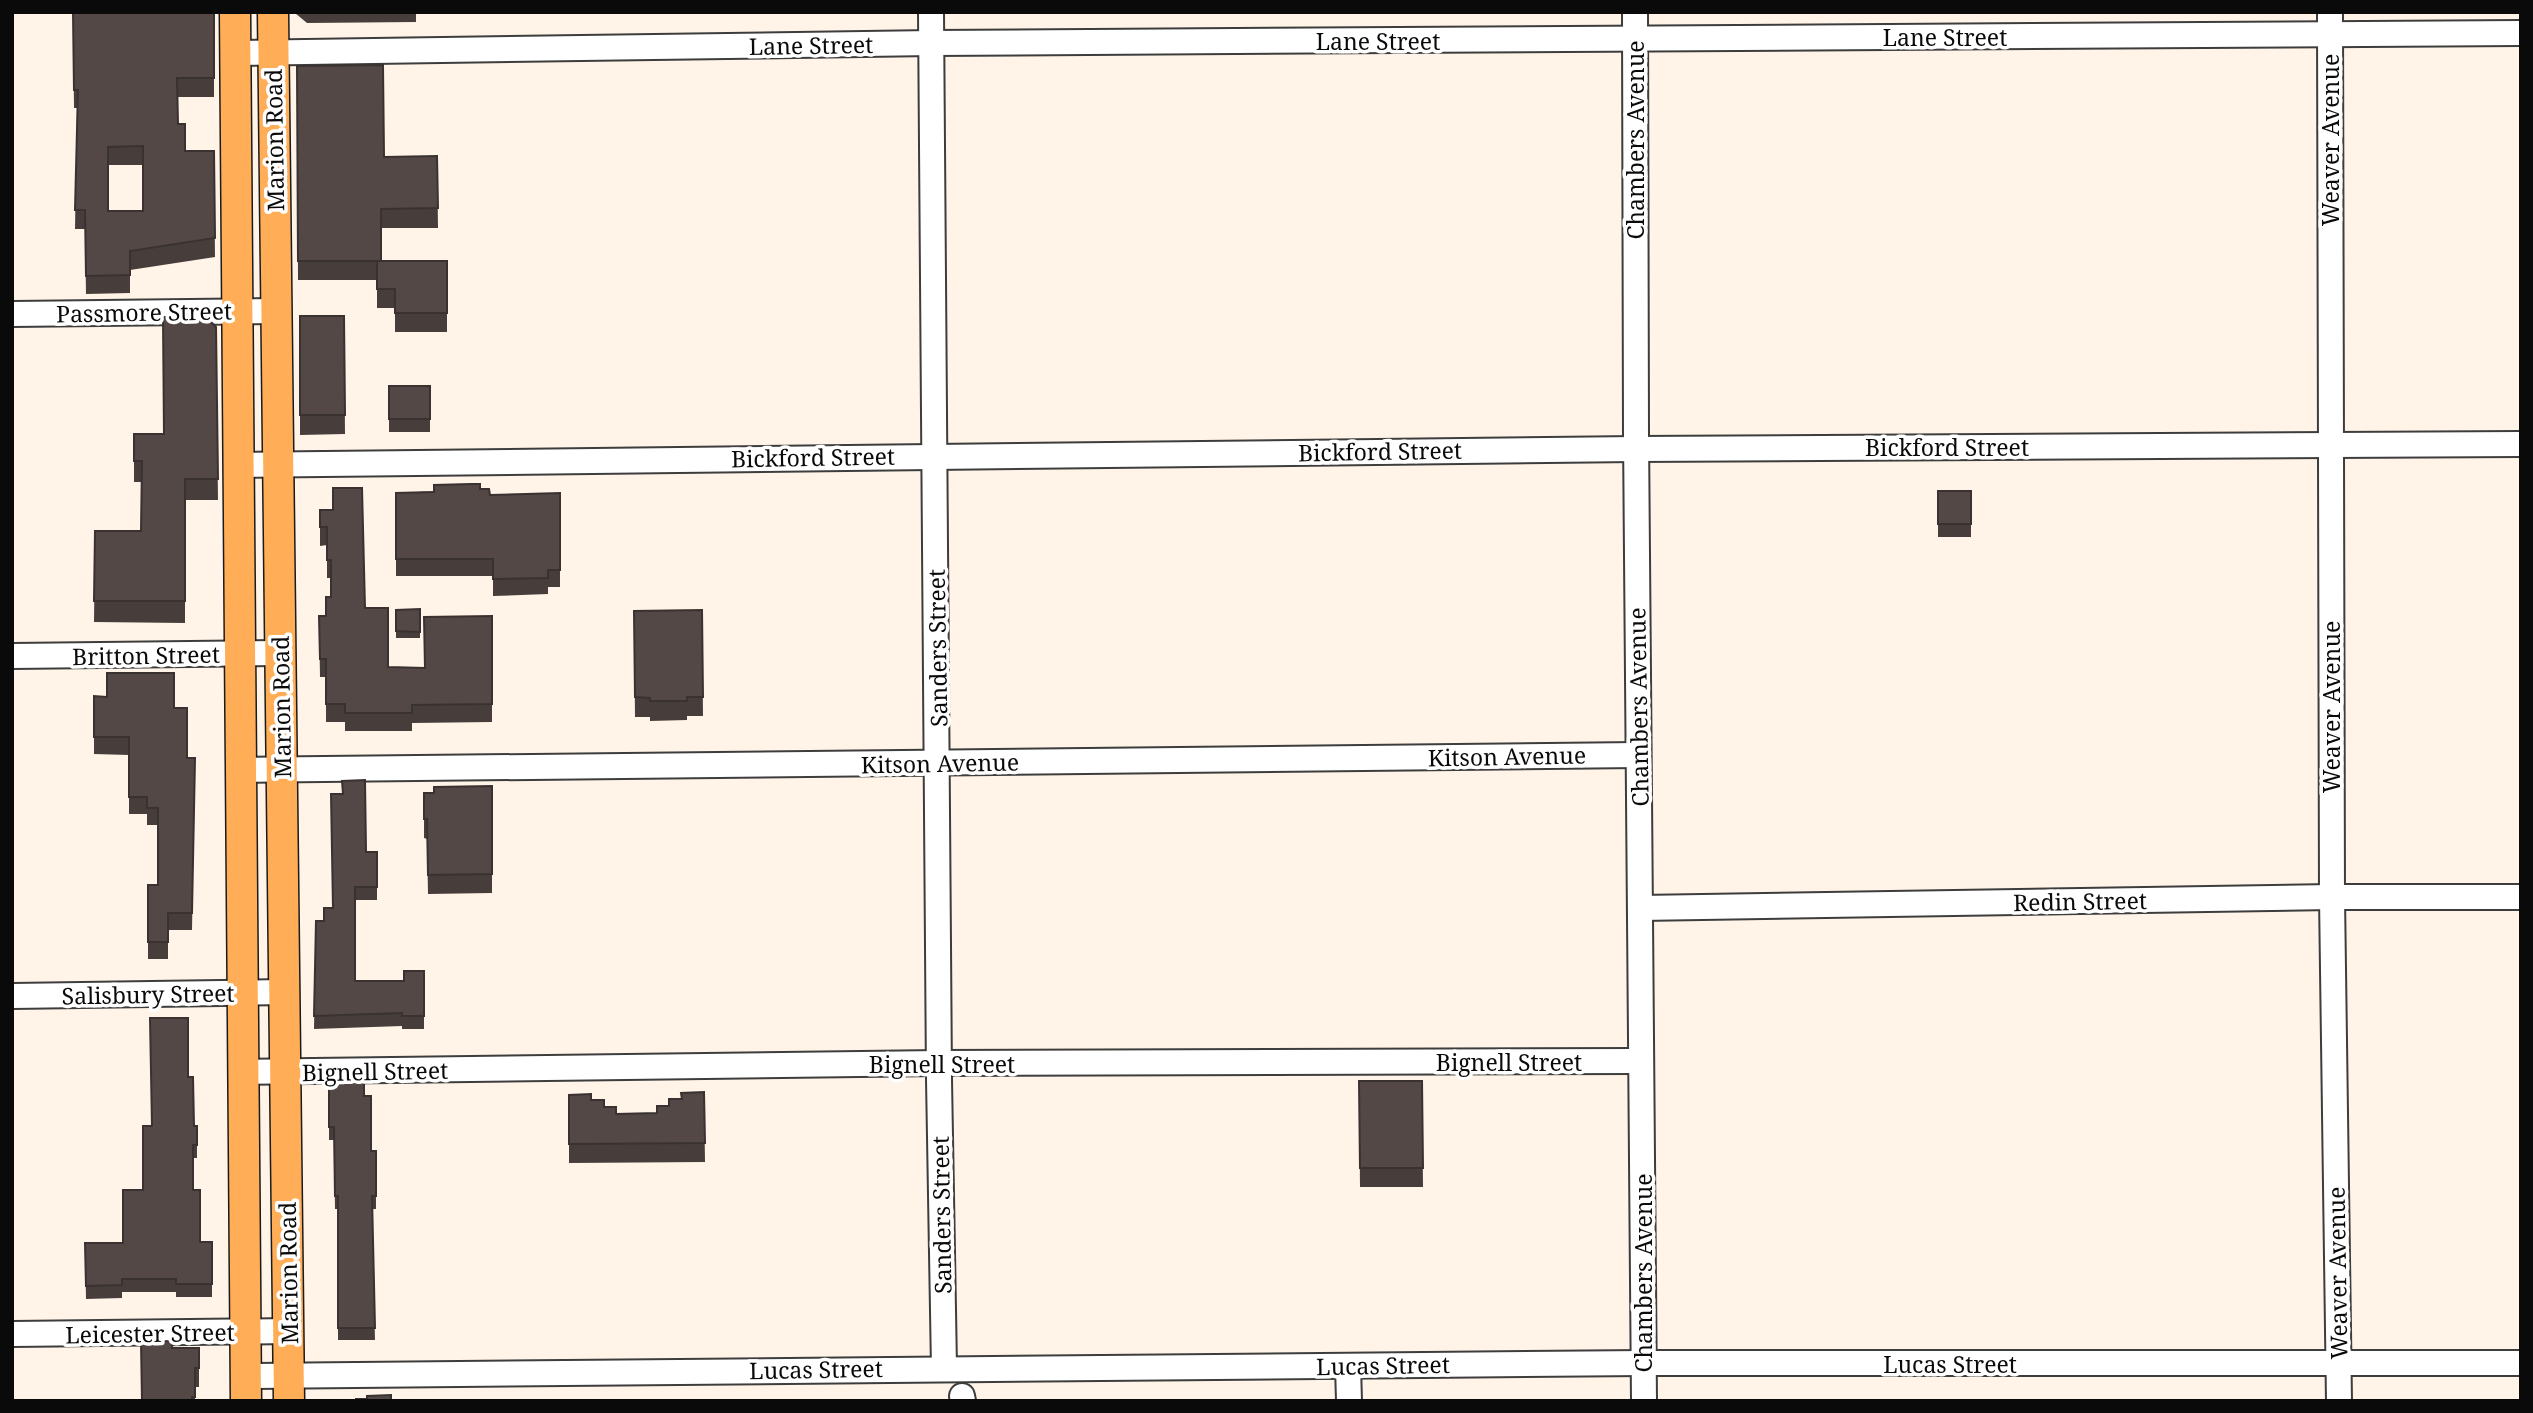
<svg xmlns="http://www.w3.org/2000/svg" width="2533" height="1413" viewBox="0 0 2533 1413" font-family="'Noto Serif',serif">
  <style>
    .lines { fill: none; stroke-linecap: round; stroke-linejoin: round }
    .minor-casing { stroke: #3d3d3d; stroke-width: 28 }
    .major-casing { stroke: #1b1b1b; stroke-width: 33 }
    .minor { stroke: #fff; stroke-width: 24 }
    .major { stroke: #ffad57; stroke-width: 30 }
    .wall { fill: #473e3c; fill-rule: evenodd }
    .building { fill: #534846; stroke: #3a3231; stroke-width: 2; fill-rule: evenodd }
    .labels { text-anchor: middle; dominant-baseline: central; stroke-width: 7; stroke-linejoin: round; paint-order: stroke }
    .street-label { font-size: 23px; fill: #0a0a0a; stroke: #fff }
  </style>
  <rect width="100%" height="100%" fill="#fff4e7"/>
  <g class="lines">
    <!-- minor casing -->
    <g class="minor-casing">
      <g id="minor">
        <path d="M 931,12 L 939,1079 L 944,1368"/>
        <path d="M 1635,12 L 1636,434 L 1644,1401"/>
        <path d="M 2330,12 L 2332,897 L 2339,1401"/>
        <path d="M 235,53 L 932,43 L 2521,33"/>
        <path d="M 12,314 L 276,311"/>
        <path d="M 239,465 L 1636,449 L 2521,444"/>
        <path d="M 12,656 L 280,653"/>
        <path d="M 242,770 L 1638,755"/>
        <path d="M 1640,908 L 2332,897 L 2521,897"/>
        <path d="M 12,996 L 284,992"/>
        <path d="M 243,1072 L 939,1063 L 1641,1061"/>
        <path d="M 12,1334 L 289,1331"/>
        <path d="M 1348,1366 L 1349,1401"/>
        <path d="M 245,1376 L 1644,1363 L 2521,1363"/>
        <path d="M 962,1396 L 963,1401"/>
      </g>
    </g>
    <!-- major casing -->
    <g class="major-casing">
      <g id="major">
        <path d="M 235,12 L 246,1401"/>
        <path d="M 273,12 L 289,1401"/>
      </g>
    </g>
    <!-- minor -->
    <use href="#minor" class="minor"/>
    <!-- major -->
    <use href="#major" class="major"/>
  </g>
  <!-- wall -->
  <g class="wall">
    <path d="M 73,12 L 214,12 L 214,97 L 177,97 L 178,124 L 185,151 L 214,151 L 215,257 L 130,270 L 130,293 L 86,294 L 85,229 L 75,229 L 77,108 L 74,108 ZM 108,165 L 143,165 L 143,211 L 108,211 Z"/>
    <path d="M 416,12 L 416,22 L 307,23 L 295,13 Z"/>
    <path d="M 297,66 L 384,157 L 437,156 L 438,228 L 381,228 L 381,261 L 447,261 L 447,332 L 395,332 L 395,308 L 377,308 L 377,280 L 298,280 Z"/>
    <path d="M 300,316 L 344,316 L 345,434 L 300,435 Z"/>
    <path d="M 216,327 L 218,500 L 185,500 L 185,623 L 94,622 L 95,531 L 141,531 L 141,482 L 134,482 L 134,434 L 164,434 Z"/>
    <rect x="389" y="386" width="41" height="46"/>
    <path d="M 480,489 L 490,495 L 560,493 L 560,587 L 548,587 L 548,594 L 493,596 L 493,576 L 396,576 L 396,493 Z"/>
    <rect x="1938" y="491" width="33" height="46"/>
    <path d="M 320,510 L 365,608 L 388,667 L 425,668 L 492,616 L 492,722 L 412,723 L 412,731 L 345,731 L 345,722 L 326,722 L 326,677 L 320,677 L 319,616 L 326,616 L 331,597 L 331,578 L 327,578 L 327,545 L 320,546 Z"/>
    <path d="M 420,609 L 420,638 L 396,638 L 396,610 Z"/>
    <path d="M 702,610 L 703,716 L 687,716 L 687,720 L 650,721 L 650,717 L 635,717 L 634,611 Z"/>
    <path d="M 94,696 L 174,708 L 187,758 L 195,758 L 192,930 L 168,930 L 168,959 L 148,959 L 148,885 L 158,885 L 158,825 L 147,825 L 147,814 L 129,814 L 129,755 L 94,754 Z"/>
    <path d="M 492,786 L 492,893 L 428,894 L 427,839 L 424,838 L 424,793 Z"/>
    <path d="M 366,852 L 377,852 L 377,900 L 355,900 L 355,981 L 404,981 L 424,971 L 424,1029 L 402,1029 L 402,1026 L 314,1029 L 316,921 L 324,921 Z"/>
    <path d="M 188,1077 L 194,1126 L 197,1126 L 197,1158 L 193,1158 L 193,1190 L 200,1242 L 212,1242 L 212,1297 L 176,1297 L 176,1292 L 122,1292 L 122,1298 L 86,1299 L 85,1243 L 123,1243 L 143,1190 L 152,1126 Z"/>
    <path d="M 1359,1081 L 1422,1081 L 1423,1187 L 1360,1187 Z"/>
    <path d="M 329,1083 L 364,1096 L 371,1151 L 376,1151 L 376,1209 L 372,1209 L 375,1340 L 338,1340 L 338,1209 L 335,1209 L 334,1140 L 329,1140 Z"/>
    <path d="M 704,1092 L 705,1162 L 569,1163 L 569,1095 L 591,1100 L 616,1114 L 657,1113 L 681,1099 Z"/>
    <path d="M 172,1348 L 199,1368 L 199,1387 L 195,1387 L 195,1401 L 142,1401 Z"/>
  </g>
  <!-- building -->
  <g class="building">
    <path d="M 73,12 L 214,12 L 214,78 L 177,78 L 178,124 L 185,124 L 185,151 L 214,151 L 215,238 L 130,251 L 130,275 L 86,276 L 85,210 L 75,210 L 78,90 L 74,90 ZM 143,146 L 143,211 L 108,211 L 108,147 Z"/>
    <path d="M 383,65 L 384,157 L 437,156 L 438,208 L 381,209 L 381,261 L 298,261 L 297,66 Z"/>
    <path d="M 377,261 L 447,261 L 447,313 L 395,313 L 395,289 L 377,289 Z"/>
    <path d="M 300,316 L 344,316 L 345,415 L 300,415 Z"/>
    <path d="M 163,317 L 206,317 L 216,327 L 218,479 L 185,479 L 185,601 L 94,601 L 95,531 L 141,531 L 142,461 L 134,461 L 134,434 L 164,434 Z"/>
    <rect x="389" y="386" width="41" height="33"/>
    <path d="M 471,484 L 480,484 L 480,489 L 489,489 L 490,495 L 560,493 L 560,570 L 548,570 L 548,578 L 493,579 L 493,559 L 396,559 L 396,493 L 434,492 L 434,485 Z"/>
    <path d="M 333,488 L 362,488 L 365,608 L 388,608 L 388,667 L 425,668 L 424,617 L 492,616 L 492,704 L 412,705 L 412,713 L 345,713 L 345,704 L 326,704 L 326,659 L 320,659 L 319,616 L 326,616 L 326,597 L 331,597 L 331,560 L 327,560 L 327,527 L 320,527 L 320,510 L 333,510 Z"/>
    <rect x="1938" y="491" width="33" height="33"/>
    <path d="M 420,609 L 420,632 L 396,631 L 396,610 Z"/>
    <path d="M 702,610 L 703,697 L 687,697 L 687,701 L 650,701 L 650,698 L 635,697 L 634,611 Z"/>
    <path d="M 107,673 L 174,673 L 174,708 L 187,708 L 187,758 L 195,758 L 192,913 L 168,913 L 168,942 L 148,942 L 148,885 L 158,885 L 158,808 L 147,808 L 147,797 L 129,797 L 129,737 L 94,737 L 94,696 L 107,697 Z"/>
    <path d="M 365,780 L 366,852 L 377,852 L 377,887 L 355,887 L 355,981 L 404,981 L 404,971 L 424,971 L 424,1016 L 402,1016 L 402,1013 L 314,1016 L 316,921 L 324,921 L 324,908 L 333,908 L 331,794 L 343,794 L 342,781 Z"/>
    <path d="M 492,786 L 492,874 L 428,875 L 427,819 L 424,819 L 424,793 L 434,793 L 434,787 Z"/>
    <path d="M 150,1018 L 188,1018 L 188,1077 L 193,1077 L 194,1126 L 197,1126 L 197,1145 L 193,1145 L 193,1190 L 200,1190 L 200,1242 L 212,1242 L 212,1284 L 176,1284 L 176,1279 L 122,1279 L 122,1285 L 86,1286 L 85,1243 L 123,1243 L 123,1190 L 143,1190 L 143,1126 L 152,1126 Z"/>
    <path d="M 1359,1081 L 1422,1081 L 1423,1168 L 1360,1168 Z"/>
    <path d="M 329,1083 L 364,1083 L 364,1096 L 371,1096 L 371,1151 L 376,1151 L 376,1196 L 372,1196 L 375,1328 L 338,1328 L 338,1196 L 335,1196 L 334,1127 L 329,1127 Z"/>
    <path d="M 704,1092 L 705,1143 L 569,1144 L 569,1095 L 591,1094 L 591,1100 L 604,1100 L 604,1107 L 616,1107 L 616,1114 L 657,1113 L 657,1106 L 669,1106 L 669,1099 L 682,1099 L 681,1093 Z"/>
    <path d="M 172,1341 L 172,1348 L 199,1348 L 199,1368 L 195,1368 L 195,1397 L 192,1397 L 192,1401 L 142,1401 L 141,1342 Z"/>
    <path d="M 391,1395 L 391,1401 L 356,1401 L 356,1399 L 367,1399 L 367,1396 Z"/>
  </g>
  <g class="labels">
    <!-- street labels -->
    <g class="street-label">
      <text x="1945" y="37">Lane Street</text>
      <text x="1378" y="41">Lane Street</text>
      <text transform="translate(811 45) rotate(-1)">Lane Street</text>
      <text transform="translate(274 140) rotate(-91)">Marion Road</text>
      <text transform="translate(1635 140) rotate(-90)">Chambers Avenue</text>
      <text transform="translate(2330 140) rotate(-90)">Weaver Avenue</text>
      <text transform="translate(144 312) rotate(-1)">Passmore Street</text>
      <text x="1947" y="447">Bickford Street</text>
      <text transform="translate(1380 451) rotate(-1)">Bickford Street</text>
      <text transform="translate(813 457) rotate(-1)">Bickford Street</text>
      <text transform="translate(937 648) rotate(-91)">Sanders Street</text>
      <text transform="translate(146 655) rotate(-1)">Britton Street</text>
      <text transform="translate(281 707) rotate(-91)">Marion Road</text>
      <text transform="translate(1638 707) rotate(-91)">Chambers Avenue</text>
      <text transform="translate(2331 707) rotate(-90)">Weaver Avenue</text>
      <text transform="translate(1507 756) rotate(-1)">Kitson Avenue</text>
      <text transform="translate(940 763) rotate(-1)">Kitson Avenue</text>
      <text transform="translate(2080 901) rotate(-1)">Redin Street</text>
      <text transform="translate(148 994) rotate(-1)">Salisbury Street</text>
      <text x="1509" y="1062">Bignell Street</text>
      <text x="942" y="1064">Bignell Street</text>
      <text transform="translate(375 1071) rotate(-1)">Bignell Street</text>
      <text transform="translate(941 1215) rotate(-91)">Sanders Street</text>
      <text transform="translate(288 1273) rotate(-91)">Marion Road</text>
      <text transform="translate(1643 1273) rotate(-90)">Chambers Avenue</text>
      <text transform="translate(2337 1273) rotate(-91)">Weaver Avenue</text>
      <text transform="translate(150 1333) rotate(-1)">Leicester Street</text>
      <text x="1950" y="1364">Lucas Street</text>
      <text transform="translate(1383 1365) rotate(-1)">Lucas Street</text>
      <text transform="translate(816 1369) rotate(-1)">Lucas Street</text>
    </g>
  </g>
  <!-- border -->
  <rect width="2533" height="1413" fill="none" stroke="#0a0a0a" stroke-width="28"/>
</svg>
